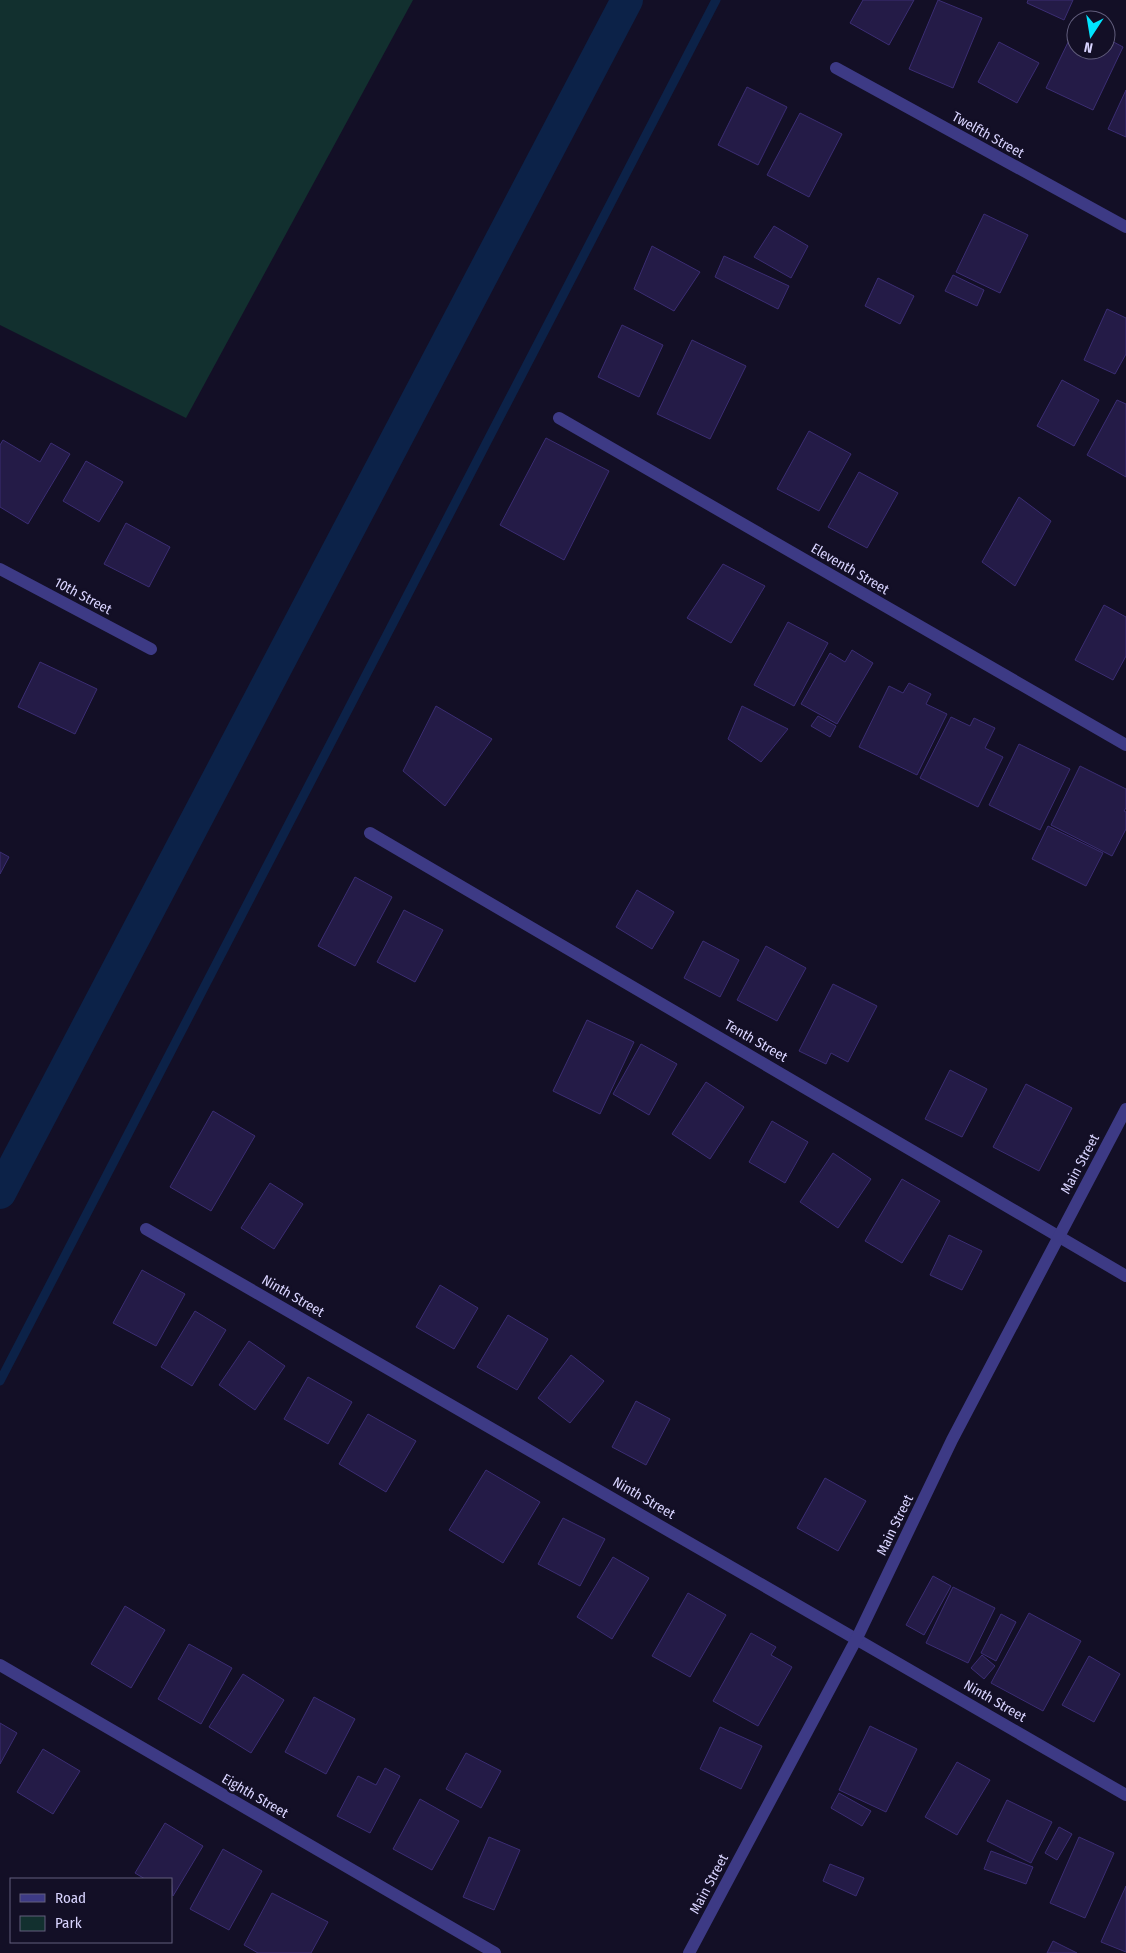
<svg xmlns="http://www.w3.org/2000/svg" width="1126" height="1953" viewBox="0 0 1126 1953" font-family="'Fira Sans Condensed',sans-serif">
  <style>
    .green { fill: #12302f }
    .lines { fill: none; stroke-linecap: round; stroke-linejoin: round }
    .stream { stroke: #0c2248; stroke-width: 9 }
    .canal { stroke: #0c2248; stroke-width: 32 }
    .building { fill: #241b47; stroke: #3b2d73 }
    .minor { stroke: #3d3a85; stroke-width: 12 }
    .labels { text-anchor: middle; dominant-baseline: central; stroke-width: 5; stroke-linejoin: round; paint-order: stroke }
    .street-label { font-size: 14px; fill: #d9d4ff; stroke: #130f26 }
  </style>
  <rect width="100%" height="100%" fill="#130f26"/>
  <!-- green -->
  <path class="green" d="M 0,0 L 413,0 L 186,418 L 0,325 Z"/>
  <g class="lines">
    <!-- stream -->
    <path class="stream" d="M 0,1381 L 716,0"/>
    <!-- canal -->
    <path class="canal" d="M 0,1193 L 627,0"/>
  </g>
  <!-- building -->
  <g class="building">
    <path d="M 863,0 L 914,0 L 889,45 L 850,23 Z"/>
    <path d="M 938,0 L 982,18 L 953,88 L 909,69 Z"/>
    <path d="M 1028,0 L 1073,0 L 1064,20 L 1027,3 Z"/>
    <path d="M 1072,34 L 1076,35 L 1076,50 L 1106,50 L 1106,38 L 1123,47 L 1093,110 L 1046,88 Z"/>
    <path d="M 999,42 L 1039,63 L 1017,103 L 978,82 Z"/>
    <path d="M 747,87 L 787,107 L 758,165 L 718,145 Z"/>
    <path d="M 1126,90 L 1126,137 L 1108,129 Z"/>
    <path d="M 800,113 L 842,134 L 809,197 L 767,175 Z"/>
    <path d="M 984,214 L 1028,235 L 1000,293 L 956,272 Z"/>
    <path d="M 774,226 L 808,246 L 791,278 L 754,257 Z"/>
    <path d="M 652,246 L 700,272 L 674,311 L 634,289 Z"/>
    <path d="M 724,256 L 789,286 L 778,309 L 715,277 Z"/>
    <path d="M 953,275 L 984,290 L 977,306 L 945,291 Z"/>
    <path d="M 878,278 L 914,296 L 900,324 L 865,306 Z"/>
    <path d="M 1107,309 L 1126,318 L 1126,354 L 1115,374 L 1084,360 Z"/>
    <path d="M 622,325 L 663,345 L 639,397 L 598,377 Z"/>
    <path d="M 692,340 L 746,366 L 710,439 L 657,414 Z"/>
    <path d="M 1062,380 L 1099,400 L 1074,446 L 1037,426 Z"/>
    <path d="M 1117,400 L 1126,404 L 1126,477 L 1087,455 Z"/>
    <path d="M 809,431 L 851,454 L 819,511 L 777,489 Z"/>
    <path d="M 546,438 L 609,471 L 564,560 L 500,525 Z"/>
    <path d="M 3,440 L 40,462 L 51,443 L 70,454 L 28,524 L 0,507 L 0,445 Z"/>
    <path d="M 86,461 L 123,482 L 99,522 L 63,501 Z"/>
    <path d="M 859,472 L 898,493 L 867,548 L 828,527 Z"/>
    <path d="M 1019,497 L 1051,521 L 1015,586 L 982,562 Z"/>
    <path d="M 126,523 L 170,547 L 149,587 L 104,564 Z"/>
    <path d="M 723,564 L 765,586 L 731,643 L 687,618 Z"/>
    <path d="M 1104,605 L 1126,617 L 1126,656 L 1113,680 L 1075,660 Z"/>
    <path d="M 788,622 L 828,643 L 794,706 L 754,685 Z"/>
    <path d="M 852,650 L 873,663 L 837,724 L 801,704 L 830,653 L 845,662 Z"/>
    <path d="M 40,662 L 97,689 L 75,734 L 18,707 Z"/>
    <path d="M 909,683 L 931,694 L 926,704 L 947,714 L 917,775 L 859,747 L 889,686 L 903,693 Z"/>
    <path d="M 436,706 L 492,739 L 445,806 L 403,771 Z"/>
    <path d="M 742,706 L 788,729 L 761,762 L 728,739 Z"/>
    <path d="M 818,716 L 836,726 L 830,737 L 811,726 Z"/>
    <path d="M 951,717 L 970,726 L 974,718 L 995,728 L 985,748 L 1003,757 L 978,807 L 920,778 Z"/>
    <path d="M 1019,744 L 1070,769 L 1040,830 L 989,805 Z"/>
    <path d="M 1080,766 L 1126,789 L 1126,808 L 1124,811 L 1126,812 L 1126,829 L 1112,856 L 1051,825 Z"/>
    <path d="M 1048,826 L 1103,853 L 1086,886 L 1032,859 Z"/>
    <path d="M 0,852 L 9,857 L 0,874 Z"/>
    <path d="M 355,877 L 392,897 L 355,966 L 318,946 Z"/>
    <path d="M 637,890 L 674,912 L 652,949 L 616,927 Z"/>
    <path d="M 404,910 L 443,930 L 415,982 L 377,962 Z"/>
    <path d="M 703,941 L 739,960 L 720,997 L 684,978 Z"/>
    <path d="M 766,946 L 806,968 L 777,1021 L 737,1000 Z"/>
    <path d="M 833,984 L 877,1006 L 848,1062 L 831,1053 L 826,1064 L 799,1051 Z"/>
    <path d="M 587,1020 L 634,1042 L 600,1114 L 553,1091 Z"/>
    <path d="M 641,1044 L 677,1064 L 649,1115 L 613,1094 Z"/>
    <path d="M 950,1070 L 987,1089 L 962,1137 L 925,1119 Z"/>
    <path d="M 706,1082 L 744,1107 L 710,1159 L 672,1134 Z"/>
    <path d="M 1026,1084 L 1072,1108 L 1039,1171 L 993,1147 Z"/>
    <path d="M 213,1111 L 255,1136 L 211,1211 L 170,1187 Z"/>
    <path d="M 772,1121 L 808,1142 L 785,1183 L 749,1162 Z"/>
    <path d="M 833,1153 L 871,1179 L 838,1228 L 800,1202 Z"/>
    <path d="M 902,1179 L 940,1201 L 902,1263 L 865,1241 Z"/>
    <path d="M 270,1183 L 303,1204 L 274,1249 L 241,1228 Z"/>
    <path d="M 949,1235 L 982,1251 L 962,1290 L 930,1275 Z"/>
    <path d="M 142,1270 L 185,1294 L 156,1346 L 113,1323 Z"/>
    <path d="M 440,1285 L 478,1308 L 454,1349 L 416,1327 Z"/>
    <path d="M 195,1311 L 226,1330 L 192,1386 L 161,1367 Z"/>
    <path d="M 508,1315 L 548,1339 L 517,1390 L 477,1367 Z"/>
    <path d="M 249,1341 L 285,1366 L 255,1410 L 219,1385 Z"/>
    <path d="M 571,1355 L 604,1381 L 570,1423 L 538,1398 Z"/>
    <path d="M 308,1377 L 352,1402 L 328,1444 L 284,1419 Z"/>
    <path d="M 636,1401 L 670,1419 L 646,1465 L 612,1447 Z"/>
    <path d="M 368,1414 L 416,1441 L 386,1492 L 339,1464 Z"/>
    <path d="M 486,1470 L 540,1502 L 503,1563 L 449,1530 Z"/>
    <path d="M 825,1478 L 866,1501 L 838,1551 L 797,1528 Z"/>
    <path d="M 563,1518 L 605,1539 L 580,1586 L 538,1564 Z"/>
    <path d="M 613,1557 L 649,1578 L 612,1639 L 577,1617 Z"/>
    <path d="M 933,1576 L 951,1586 L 924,1635 L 906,1625 Z"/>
    <path d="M 953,1587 L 995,1608 L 968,1663 L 926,1643 Z"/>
    <path d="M 688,1593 L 726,1615 L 690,1677 L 652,1656 Z"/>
    <path d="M 125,1606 L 165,1630 L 131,1688 L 91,1664 Z"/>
    <path d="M 1029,1613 L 1081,1641 L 1043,1711 L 991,1683 Z"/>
    <path d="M 1001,1614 L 1016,1622 L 996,1661 L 981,1653 Z"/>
    <path d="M 751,1633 L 776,1647 L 771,1655 L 792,1667 L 758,1726 L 713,1701 Z"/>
    <path d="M 189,1644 L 232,1668 L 201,1724 L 158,1699 Z"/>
    <path d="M 982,1655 L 995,1666 L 984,1679 L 971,1668 Z"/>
    <path d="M 1089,1656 L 1120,1674 L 1094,1722 L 1062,1705 Z"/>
    <path d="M 243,1674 L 284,1700 L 251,1753 L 209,1727 Z"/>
    <path d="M 314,1697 L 355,1719 L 326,1774 L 285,1752 Z"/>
    <path d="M 0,1723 L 17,1733 L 0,1764 Z"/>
    <path d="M 870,1726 L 917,1749 L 886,1812 L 839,1790 Z"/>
    <path d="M 720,1727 L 762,1746 L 741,1789 L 700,1769 Z"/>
    <path d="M 43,1749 L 80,1771 L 53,1814 L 17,1792 Z"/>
    <path d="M 466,1753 L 501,1771 L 481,1808 L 446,1789 Z"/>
    <path d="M 957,1762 L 990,1780 L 957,1835 L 925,1817 Z"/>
    <path d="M 385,1768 L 400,1776 L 370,1833 L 337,1816 L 358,1776 L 376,1785 Z"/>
    <path d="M 839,1793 L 871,1811 L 862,1826 L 831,1808 Z"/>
    <path d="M 420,1799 L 459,1821 L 432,1870 L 393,1849 Z"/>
    <path d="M 1007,1800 L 1052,1822 L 1031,1863 L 987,1841 Z"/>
    <path d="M 165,1823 L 203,1846 L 173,1896 L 171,1879 L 145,1879 L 135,1873 Z"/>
    <path d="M 1059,1827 L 1072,1834 L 1057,1860 L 1045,1853 Z"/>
    <path d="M 489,1837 L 520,1850 L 494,1910 L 463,1897 Z"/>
    <path d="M 1079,1837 L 1114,1853 L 1085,1918 L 1050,1903 Z"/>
    <path d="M 223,1849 L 262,1871 L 229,1930 L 190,1909 Z"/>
    <path d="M 991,1851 L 1033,1867 L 1026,1884 L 984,1869 Z"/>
    <path d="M 830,1864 L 864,1878 L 856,1896 L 823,1881 Z"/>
    <path d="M 1126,1886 L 1126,1952 L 1101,1942 Z"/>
    <path d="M 272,1893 L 328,1922 L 311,1953 L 258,1953 L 244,1945 Z"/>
    <path d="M 1053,1941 L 1077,1953 L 1047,1953 Z"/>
  </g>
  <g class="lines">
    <!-- minor -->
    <g class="minor">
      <path d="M 836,68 L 1126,227"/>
      <path d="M 559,418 L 1126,745"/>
      <path d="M 0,569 L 151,649"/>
      <path d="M 370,833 L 1126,1276"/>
      <path d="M 146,1229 L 1126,1795"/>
      <path d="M 0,1665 L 495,1953"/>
      <path d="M 689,1953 L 857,1638 L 952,1440 L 1126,1109"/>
    </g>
  </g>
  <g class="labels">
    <!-- street labels -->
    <g class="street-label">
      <text transform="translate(988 135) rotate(29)">Twelfth Street</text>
      <text transform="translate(850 569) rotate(30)">Eleventh Street</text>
      <text transform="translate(83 596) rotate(28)">10th Street</text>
      <text transform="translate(756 1041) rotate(30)">Tenth Street</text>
      <text transform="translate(1080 1164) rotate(-62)">Main Street</text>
      <text transform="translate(293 1296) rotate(30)">Ninth Street</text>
      <text transform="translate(644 1498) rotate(30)">Ninth Street</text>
      <text transform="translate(895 1525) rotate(-64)">Main Street</text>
      <text transform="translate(995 1701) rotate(30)">Ninth Street</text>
      <text transform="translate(255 1796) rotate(30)">Eighth Street</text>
      <text transform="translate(709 1884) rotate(-62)">Main Street</text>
    </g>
  </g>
  <!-- legend -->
  <rect x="10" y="1878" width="162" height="65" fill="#130f26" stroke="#625e7d"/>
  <rect x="20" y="1894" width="25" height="8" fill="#3d3a85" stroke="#625e7d"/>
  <text x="55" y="1903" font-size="15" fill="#d9d4ff">Road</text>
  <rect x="20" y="1916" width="25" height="15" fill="#12302f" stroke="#625e7d"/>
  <text x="55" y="1928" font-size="15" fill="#d9d4ff">Park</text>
  <!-- north arrow -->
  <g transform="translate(1091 35) rotate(192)"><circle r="24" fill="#130f26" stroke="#625e7d"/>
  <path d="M0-4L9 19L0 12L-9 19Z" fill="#00e5ff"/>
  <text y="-8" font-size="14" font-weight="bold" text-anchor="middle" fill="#d9d4ff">N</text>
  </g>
</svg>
